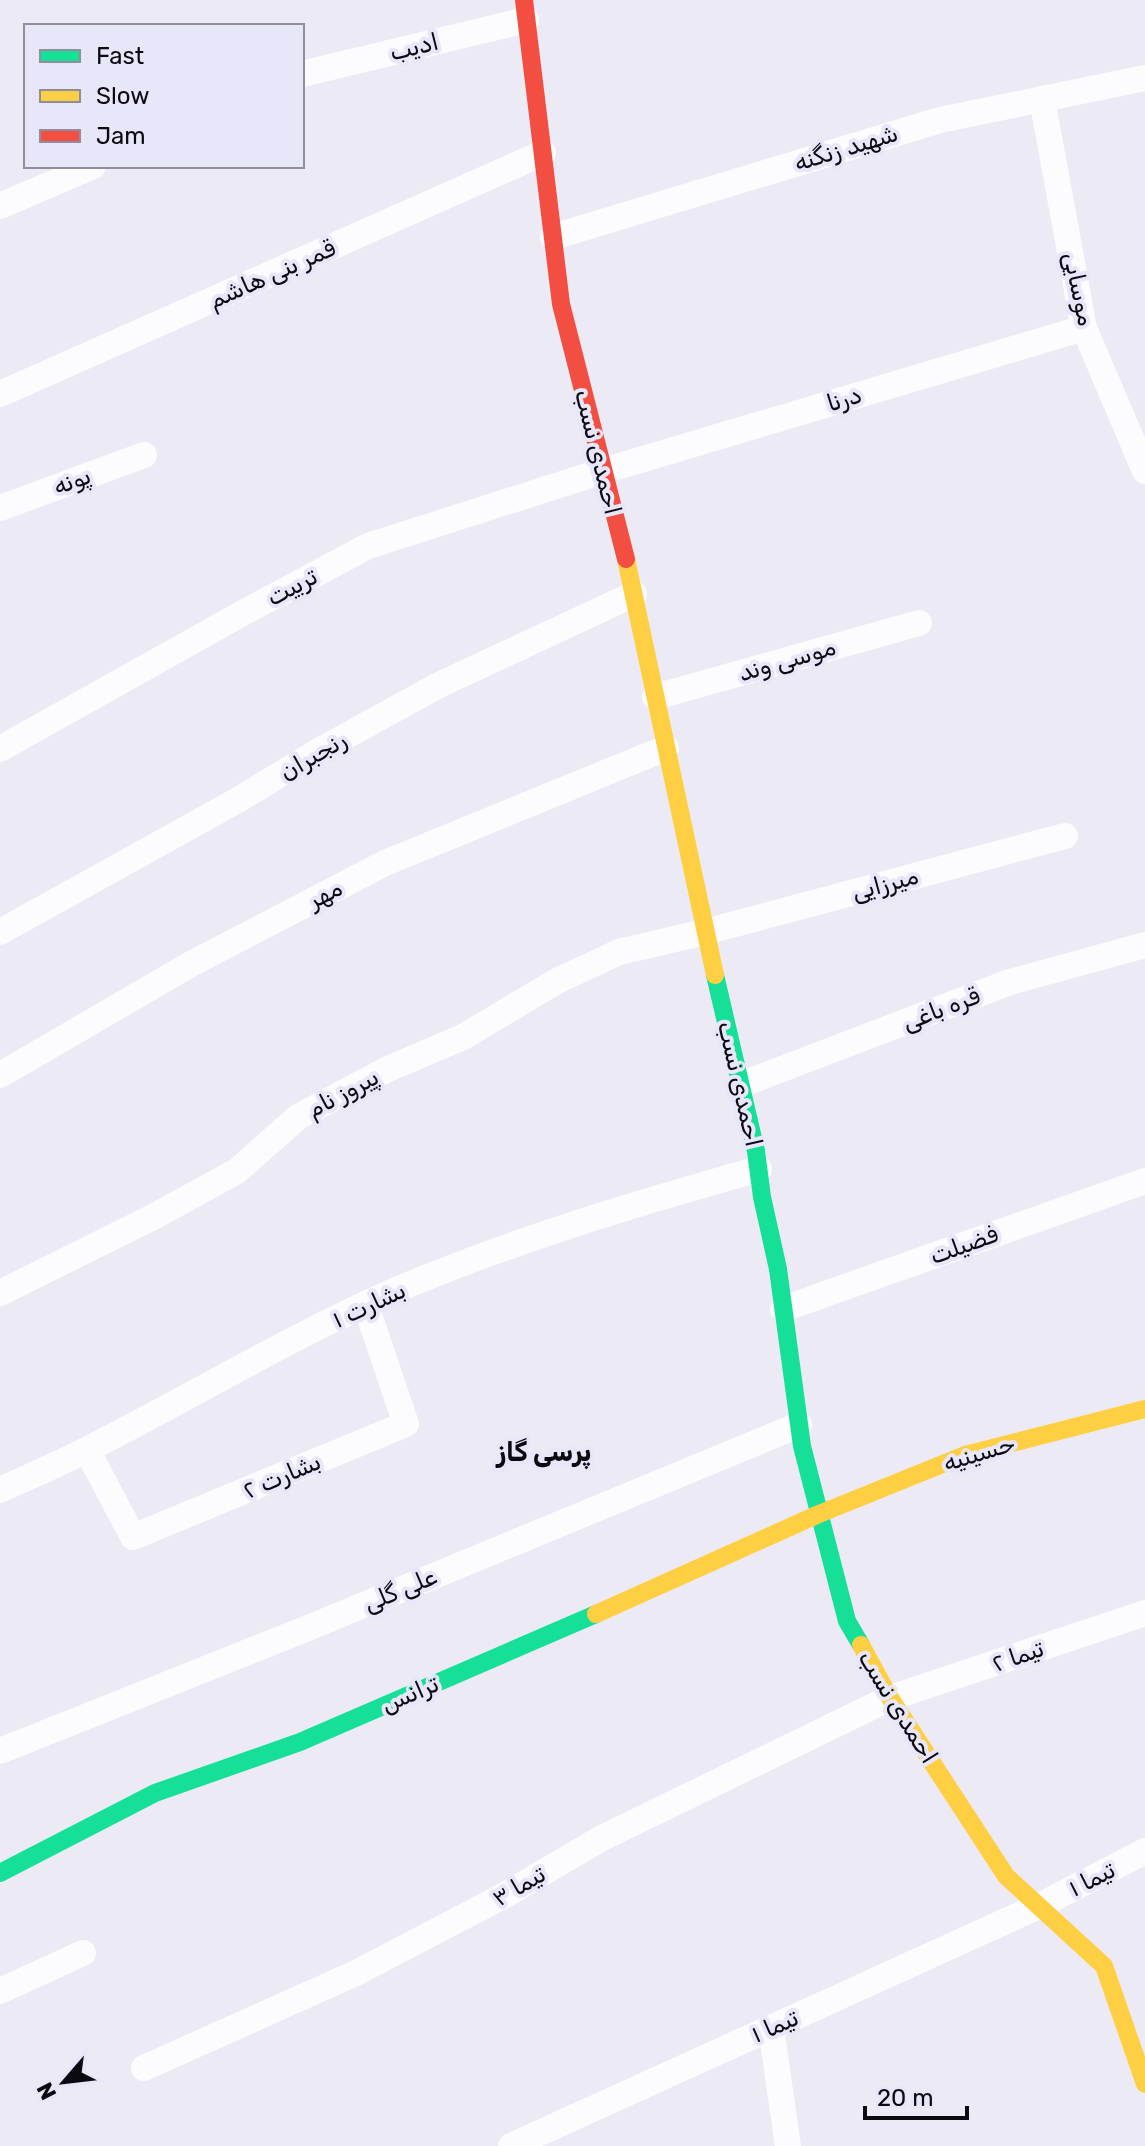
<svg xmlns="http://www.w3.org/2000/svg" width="1145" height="2146" viewBox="0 0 1145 2146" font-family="Rubik,Cairo,sans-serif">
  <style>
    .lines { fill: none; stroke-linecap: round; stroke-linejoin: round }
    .street { stroke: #fcfcfe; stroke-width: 26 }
    .fast { stroke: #16e098; stroke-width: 18 }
    .slow { stroke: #ffcf43; stroke-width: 18 }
    .jam { stroke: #f24e42; stroke-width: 18 }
    .labels { text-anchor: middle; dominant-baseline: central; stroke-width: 8; stroke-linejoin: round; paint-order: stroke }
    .street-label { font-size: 24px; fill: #0b0a10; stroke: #e8e6f9 }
    .neighbourhood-label { font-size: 26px; font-weight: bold; fill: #0b0a10; stroke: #e8e6f9 }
  </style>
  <rect width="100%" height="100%" fill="#eceaf5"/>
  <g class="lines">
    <!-- street -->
    <g class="street">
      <path d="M 302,74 L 526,20"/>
      <path d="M 1042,99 L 1084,328 L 1145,471"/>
      <path d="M 0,206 L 93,166"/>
      <path d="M 553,237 L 940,120 L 1145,78"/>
      <path d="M 0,394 L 543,153"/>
      <path d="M 0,508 L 144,455"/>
      <path d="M 655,697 L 919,623"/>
      <path d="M 0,749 L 241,614 L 368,546 L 603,471 L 1084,328"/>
      <path d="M 0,932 L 238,800 L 317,752 L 439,685 L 634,594"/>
      <path d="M 0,1075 L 191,964 L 385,863 L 666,748"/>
      <path d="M 740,1085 L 1010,982 L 1145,945"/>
      <path d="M 0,1293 L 155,1216 L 237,1171 L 298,1117 L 388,1069 L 463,1037 L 557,981 L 619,952 L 705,932 L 1065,836"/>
      <path d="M 783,1309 L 1145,1181"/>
      <path d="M 87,1450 L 133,1537 L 406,1424 L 366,1306"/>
      <path d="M 0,1490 C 29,1477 59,1464 88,1449 C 193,1396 293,1335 401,1288 C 517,1239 638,1203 759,1169"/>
      <path d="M 0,1751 L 308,1628 L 799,1425"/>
      <path d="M 0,1991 L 83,1953"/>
      <path d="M 771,2028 L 788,2146"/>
      <path d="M 144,2068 L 356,1973 L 507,1894 L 600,1839 L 890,1698 L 1145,1613"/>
      <path d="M 511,2146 L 1039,1906 L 1145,1851"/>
    </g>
    <!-- fast -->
    <g class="fast">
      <path d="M 715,975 L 756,1151 L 762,1197 L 778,1269 L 802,1446 L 847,1621 L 861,1645"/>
      <path d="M 0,1873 L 155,1793 L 300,1742 L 596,1614"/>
    </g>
    <!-- slow -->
    <g class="slow">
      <path d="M 626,559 L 715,975"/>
      <path d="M 596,1614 L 819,1514 L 965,1455 L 1145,1409"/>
      <path d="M 861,1645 L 890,1698 L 1006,1876 L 1104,1966 L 1145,2084"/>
    </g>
    <!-- jam -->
    <path class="jam" d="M 524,0 L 561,304 L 626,559"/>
  </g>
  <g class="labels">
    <!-- street labels -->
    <g class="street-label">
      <text transform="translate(414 47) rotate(-14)">ادیب</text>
      <text transform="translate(846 148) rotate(-17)">شهید زنگنه</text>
      <text transform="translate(272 274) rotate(-24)">قمر بنی هاشم</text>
      <text transform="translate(1079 289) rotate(78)">موسایی</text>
      <text transform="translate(844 399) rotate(-17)">درنا</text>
      <text transform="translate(598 452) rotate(76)">احمدی نسب</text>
      <text transform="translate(72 481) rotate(-20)">پونه</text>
      <text transform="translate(292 587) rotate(-28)">تربیت</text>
      <text transform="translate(787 660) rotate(-16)">موسی وند</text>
      <text transform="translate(313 756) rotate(-30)">رنجبران</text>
      <text transform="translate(885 884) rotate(-15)">میرزایی</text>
      <text transform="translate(325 894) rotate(-27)">مهر</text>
      <text transform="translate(941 1009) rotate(-21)">قره باغی</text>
      <text transform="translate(740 1084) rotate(77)">احمدی نسب</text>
      <text transform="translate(343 1093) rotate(-28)">پیروز نام</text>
      <text transform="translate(964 1245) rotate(-20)">فضیلت</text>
      <text transform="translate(369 1305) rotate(-25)">بشارت ۱</text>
      <text transform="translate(979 1453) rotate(-17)">حسینیه</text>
      <text transform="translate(282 1476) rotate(-23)">بشارت ۲</text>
      <text transform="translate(400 1590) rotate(-23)">علی گلی</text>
      <text transform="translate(1018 1656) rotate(-19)">تیما ۲</text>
      <text transform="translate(410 1694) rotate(-23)">ترانس</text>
      <text transform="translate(898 1707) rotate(58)">احمدی نسب</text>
      <text transform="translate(1092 1879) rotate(-27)">۱ تیما</text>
      <text transform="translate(519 1886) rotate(-30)">تیما ۳</text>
      <text transform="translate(775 2026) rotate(-24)">تیما ۱</text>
    </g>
    <!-- neighbourhood labels -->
    <g class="neighbourhood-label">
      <text x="544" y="1452">پرسی گاز</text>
    </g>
  </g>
  <!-- legend -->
  <rect x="24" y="24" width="280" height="144" fill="#e8e6f9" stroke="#908e9c" stroke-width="2"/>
  <rect x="40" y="50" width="40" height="12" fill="#16e098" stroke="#908e9c" stroke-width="2"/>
  <text x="96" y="64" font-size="24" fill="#0b0a10">Fast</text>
  <rect x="40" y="90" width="40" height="12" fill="#ffcf43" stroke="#908e9c" stroke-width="2"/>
  <text x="96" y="104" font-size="24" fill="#0b0a10">Slow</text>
  <rect x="40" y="130" width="40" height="12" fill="#f24e42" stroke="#908e9c" stroke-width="2"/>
  <text x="96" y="144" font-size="24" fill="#0b0a10">Jam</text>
  <!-- north arrow -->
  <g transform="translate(64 2082) rotate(242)" stroke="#e8e6f9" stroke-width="6" paint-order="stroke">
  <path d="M0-6L14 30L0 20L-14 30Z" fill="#0b0a10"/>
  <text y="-12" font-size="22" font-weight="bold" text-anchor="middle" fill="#0b0a10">N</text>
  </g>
  <!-- scale -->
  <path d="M865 2106v12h102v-12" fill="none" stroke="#0b0a10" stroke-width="4"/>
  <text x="877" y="2106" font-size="24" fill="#0b0a10" stroke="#e8e6f9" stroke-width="6" paint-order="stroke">20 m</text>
</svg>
